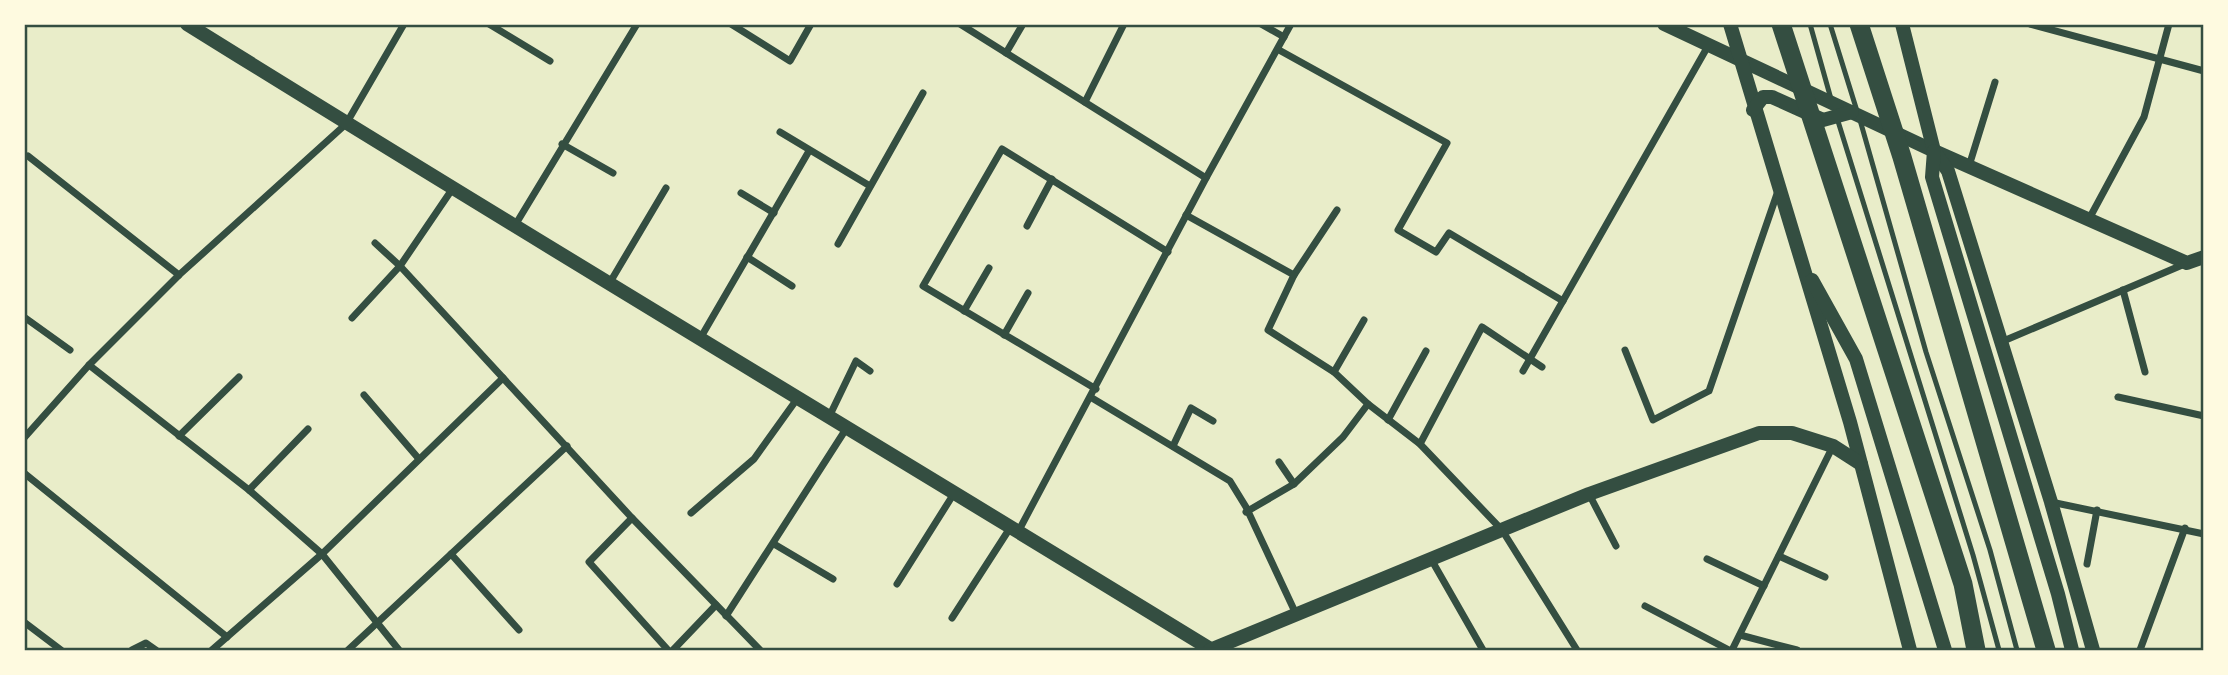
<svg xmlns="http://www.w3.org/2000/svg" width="2228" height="675" viewBox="0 0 2228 675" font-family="'PT Sans Narrow',sans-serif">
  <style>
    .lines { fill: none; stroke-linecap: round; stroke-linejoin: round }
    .service { stroke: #344e41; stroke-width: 5 }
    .minor { stroke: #344e41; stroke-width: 7 }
    .secondary { stroke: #344e41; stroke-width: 14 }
    .trunk { stroke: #344e41; stroke-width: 19 }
    .neatline { fill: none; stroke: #344e41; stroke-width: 2.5 }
  </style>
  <rect width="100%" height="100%" fill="#e9edc9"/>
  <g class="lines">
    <!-- service -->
    <g class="service">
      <path d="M 1810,24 L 1831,99"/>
      <path d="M 1830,24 L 1857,111"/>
      <path d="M 1837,118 L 1973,555 L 1999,650"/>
      <path d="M 1860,120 L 1926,352 L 1990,550 L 2017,650"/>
    </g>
    <!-- minor -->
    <g class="minor">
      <path d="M 489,24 L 550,61"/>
      <path d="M 731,24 L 790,61 L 811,24"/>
      <path d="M 960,24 L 1206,178"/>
      <path d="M 1261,24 L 1284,37"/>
      <path d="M 2030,24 L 2204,71"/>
      <path d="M 1279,50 L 1447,143 L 1398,230 L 1436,252 L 1449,233 L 1563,301"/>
      <path d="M 1006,53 L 1023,24"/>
      <path d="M 1085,102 L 1124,24"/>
      <path d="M 780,132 L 870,186"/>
      <path d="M 562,144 L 613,173"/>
      <path d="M 28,156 L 179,275"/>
      <path d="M 1969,166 L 1995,82"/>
      <path d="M 741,193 L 774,213"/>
      <path d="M 1337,210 L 1294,275 L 1268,330 L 1334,372 L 1368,404 L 1420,444 L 1502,530 L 1577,650"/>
      <path d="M 1186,215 L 1294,275"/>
      <path d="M 2089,219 L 2144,117 L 2169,24"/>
      <path d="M 1027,226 L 1052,179"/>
      <path d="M 514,227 L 637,24"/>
      <path d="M 375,243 L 400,266 L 632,518 L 760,650"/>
      <path d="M 838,244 L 923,93"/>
      <path d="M 747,257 L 792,286"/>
      <path d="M 609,284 L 666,188"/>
      <path d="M 2123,290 L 2145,372"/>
      <path d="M 964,311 L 989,268"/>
      <path d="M 24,317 L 70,350"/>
      <path d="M 352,318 L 400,266 L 453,188"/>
      <path d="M 1004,335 L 1028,293"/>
      <path d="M 701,337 L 809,151"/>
      <path d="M 2001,342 L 2187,263"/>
      <path d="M 1625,350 L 1653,420 L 1709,391 L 1778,191"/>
      <path d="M 89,365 L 249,490 L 322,554 L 399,650"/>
      <path d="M 1523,371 L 1708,46"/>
      <path d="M 1334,372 L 1364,320"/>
      <path d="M 1096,389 L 923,286 L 1002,149 L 1168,252"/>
      <path d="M 364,395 L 419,459"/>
      <path d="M 2118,397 L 2204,416"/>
      <path d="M 1092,398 L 1230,481 L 1246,507 L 1296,614"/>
      <path d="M 829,417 L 856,361 L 870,371"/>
      <path d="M 1388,420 L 1426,351"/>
      <path d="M 179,436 L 239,377"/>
      <path d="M 24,438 L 89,365 L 179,275 L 346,124 L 404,24"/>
      <path d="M 1420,444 L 1482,327 L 1542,367"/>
      <path d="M 1173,446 L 1191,408 L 1213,421"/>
      <path d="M 1279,462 L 1294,484"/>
      <path d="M 24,473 L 227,637"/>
      <path d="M 249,490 L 308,429"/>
      <path d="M 1589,494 L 1616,546"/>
      <path d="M 2051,502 L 2204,534"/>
      <path d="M 1246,512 L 1294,484 L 1343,437 L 1368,404"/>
      <path d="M 691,513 L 754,459 L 797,399"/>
      <path d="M 632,518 L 589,562 L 668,650"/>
      <path d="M 1018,532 L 1206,178 L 1291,24"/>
      <path d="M 774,544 L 833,579"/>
      <path d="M 451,554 L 519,630"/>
      <path d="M 1779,556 L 1825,577"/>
      <path d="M 1431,559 L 1483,650"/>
      <path d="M 1707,559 L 1764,586"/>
      <path d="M 2087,564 L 2097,510"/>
      <path d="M 897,584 L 953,495"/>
      <path d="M 1645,606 L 1729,650"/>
      <path d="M 726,616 L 846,429"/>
      <path d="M 952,618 L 1010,528"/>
      <path d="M 24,622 L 61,650"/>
      <path d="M 1740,635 L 1797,650"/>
      <path d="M 132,650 L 146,643 L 156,650"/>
      <path d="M 212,650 L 322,554 L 503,378"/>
      <path d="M 348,650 L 567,446"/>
      <path d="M 673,650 L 716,605"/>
      <path d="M 1732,650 L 1833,446"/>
      <path d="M 2140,650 L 2185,528"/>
    </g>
    <!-- secondary -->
    <g class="secondary">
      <path d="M 187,24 C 527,236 871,441 1212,650"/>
      <path d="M 1664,24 L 1934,151 L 2187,263 L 2204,257"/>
      <path d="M 1730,24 L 1850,422 L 1910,650"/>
      <path d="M 1902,24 L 1934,151 L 1948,171 L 2051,502 L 2093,650"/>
      <path d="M 1753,110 L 1763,97 L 1772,97 L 1823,120 L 1852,112"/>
      <path d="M 1934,151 L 1932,177 L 2058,594 L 2072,650"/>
      <path d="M 1812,280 L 1856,359 L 1945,650"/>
      <path d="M 1210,650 L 1589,494 L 1759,433 L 1792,433 L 1833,446 L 1861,464"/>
    </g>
    <!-- trunk -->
    <g class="trunk">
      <path d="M 1781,24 L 1963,584 L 1976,650"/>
      <path d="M 1859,24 L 1902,157 L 2046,650"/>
    </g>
  </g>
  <!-- border -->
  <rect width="2228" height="675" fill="none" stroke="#fefae0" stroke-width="52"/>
  <rect x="26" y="26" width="2176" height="623" class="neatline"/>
</svg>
